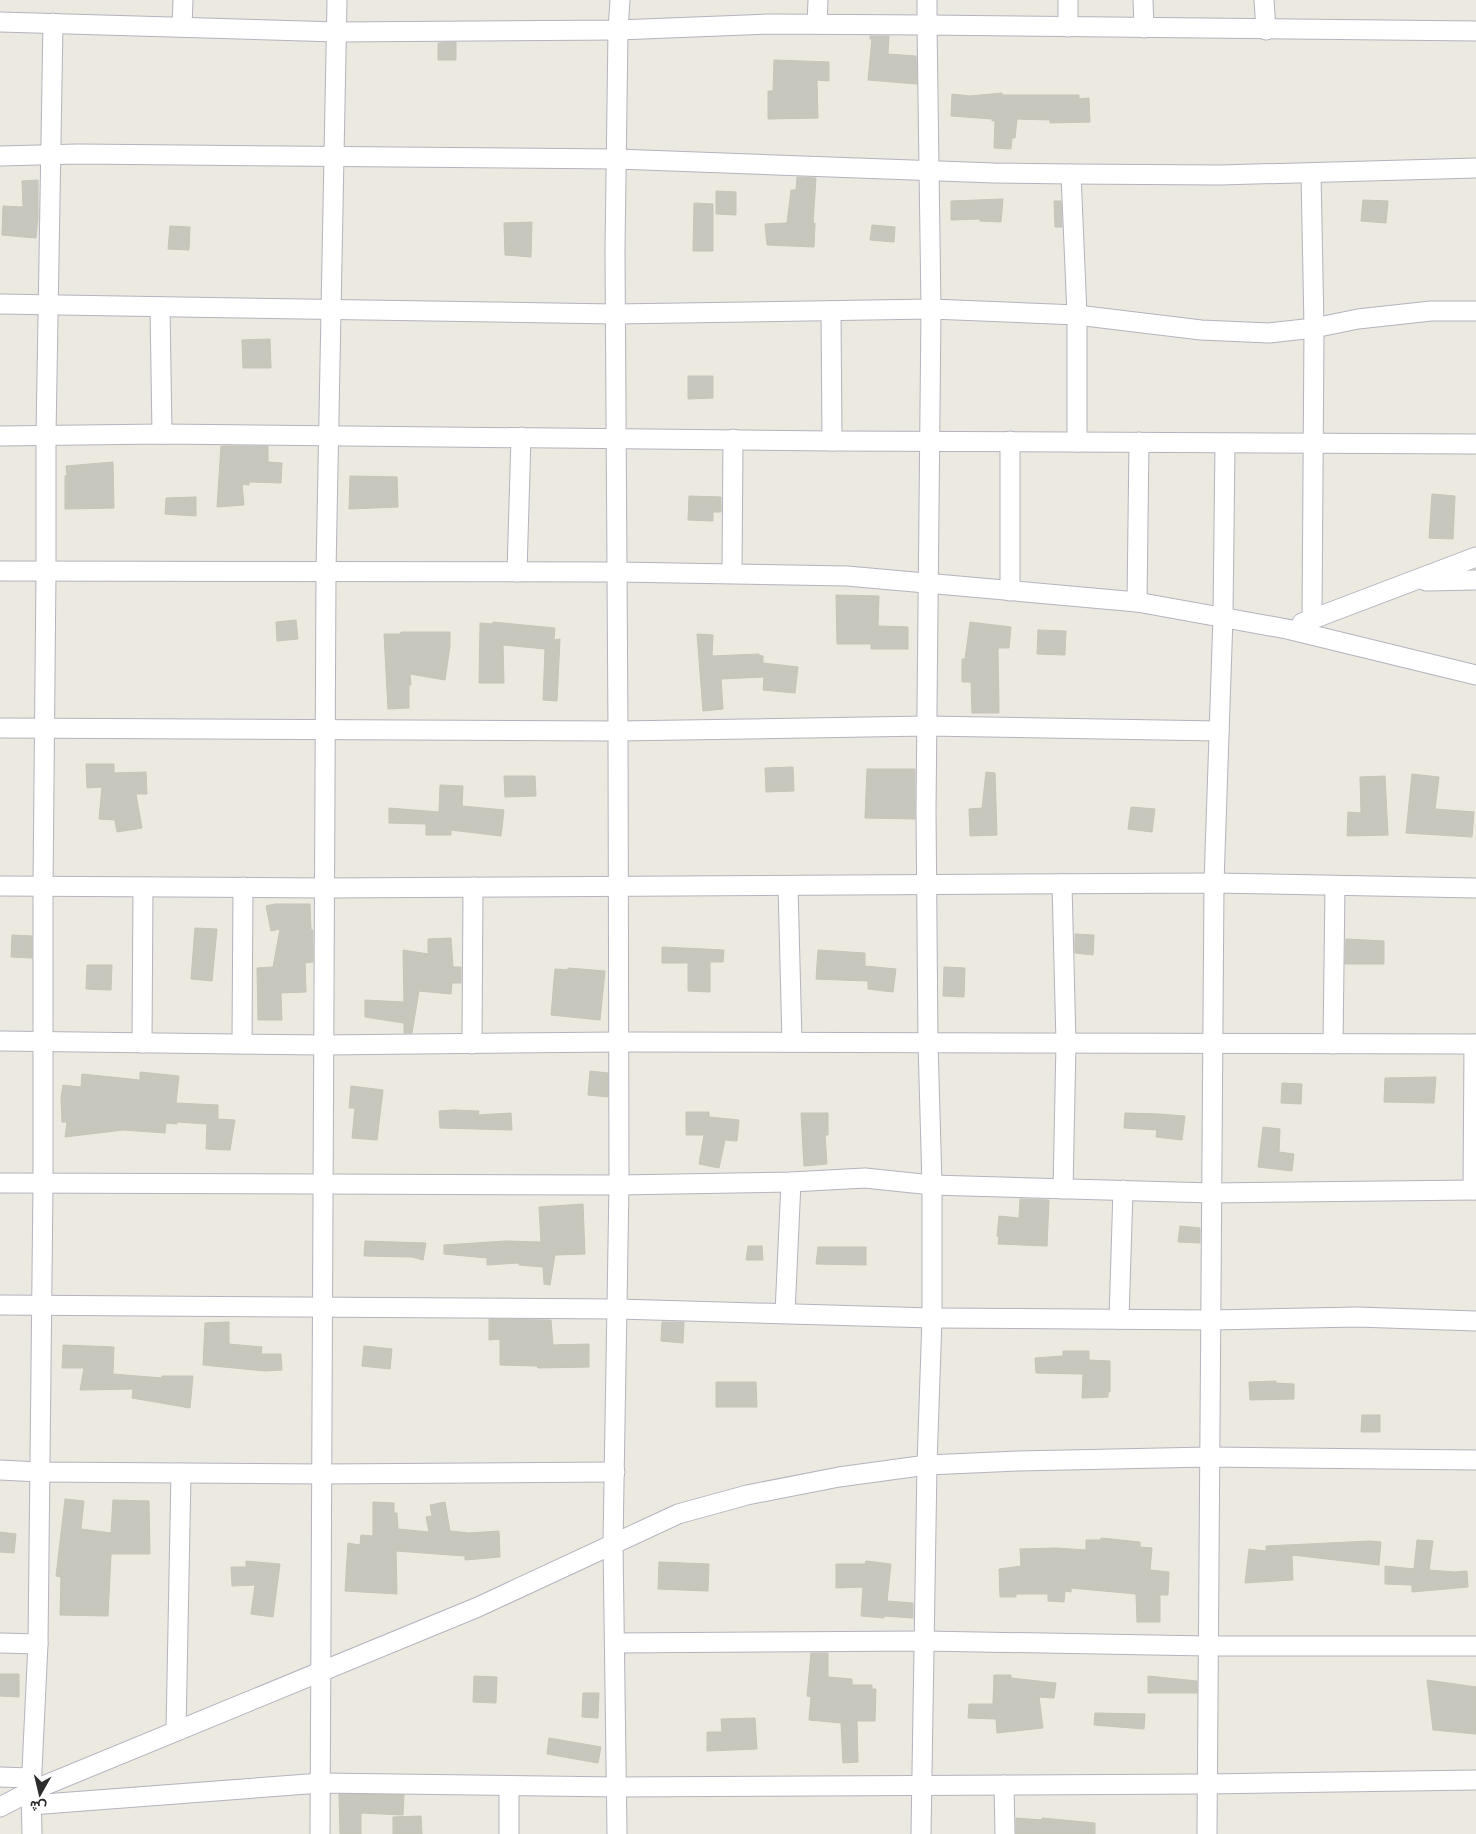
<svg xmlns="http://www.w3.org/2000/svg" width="1476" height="1834" viewBox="0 0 1476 1834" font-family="'PT Sans',Vazirmatn,sans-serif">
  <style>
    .building { fill: #c8c7be; stroke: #c7c5b9 }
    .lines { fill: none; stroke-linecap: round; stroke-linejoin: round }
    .minor-casing { stroke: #b4b3be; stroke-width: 21 }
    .minor { stroke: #fff; stroke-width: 19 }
  </style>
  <rect width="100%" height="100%" fill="#ebe9e0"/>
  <!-- building -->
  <g class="building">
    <path d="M 870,36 L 889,36 L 888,54 L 916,56 L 917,84 L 868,80 L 872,39 L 870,39 Z"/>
    <path d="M 456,42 L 456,60 L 438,60 L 438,43 Z"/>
    <path d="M 774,60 L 829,62 L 829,81 L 817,80 L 818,118 L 768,119 L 768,91 L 773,91 Z"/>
    <path d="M 1002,93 L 1002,95 L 1079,95 L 1079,99 L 1089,98 L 1090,122 L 1050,123 L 1050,120 L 1017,119 L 1015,138 L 1012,138 L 1011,149 L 994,148 L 995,121 L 992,121 L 992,119 L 951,116 L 952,94 L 970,96 Z"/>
    <path d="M 797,177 L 816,178 L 813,223 L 815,223 L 814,247 L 767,245 L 765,224 L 787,223 L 791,190 L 796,190 Z"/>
    <path d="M 38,180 L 38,218 L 36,238 L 2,235 L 3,206 L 23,207 L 22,181 Z"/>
    <path d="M 716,191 L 736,192 L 736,215 L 716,214 Z"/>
    <path d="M 1003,199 L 1001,222 L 980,221 L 980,219 L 951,220 L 951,201 Z"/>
    <path d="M 1363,200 L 1388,201 L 1386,223 L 1361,221 Z"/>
    <path d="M 1054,201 L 1061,201 L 1062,227 L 1055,227 Z"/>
    <path d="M 694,203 L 713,204 L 713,251 L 693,251 Z"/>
    <path d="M 532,222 L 531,257 L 505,255 L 504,223 Z"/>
    <path d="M 872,225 L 895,227 L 894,242 L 870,240 Z"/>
    <path d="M 170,226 L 190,227 L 189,250 L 168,249 Z"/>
    <path d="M 270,339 L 271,368 L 243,368 L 242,340 Z"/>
    <path d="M 688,376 L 713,376 L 713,398 L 688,399 Z"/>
    <path d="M 221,446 L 268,446 L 268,462 L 282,463 L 281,483 L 249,482 L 249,485 L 242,484 L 244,505 L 217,507 Z"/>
    <path d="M 113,462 L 114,508 L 65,509 L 65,476 L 67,475 L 66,466 Z"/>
    <path d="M 350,476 L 397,477 L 398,507 L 349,509 Z"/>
    <path d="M 1432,494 L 1455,496 L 1453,539 L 1429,538 Z"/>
    <path d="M 689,496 L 721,497 L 721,512 L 713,512 L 713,521 L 688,520 Z"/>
    <path d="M 196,497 L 196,516 L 165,514 L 166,498 Z"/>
    <path d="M 836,595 L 879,596 L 878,626 L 908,627 L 908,649 L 871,649 L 871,644 L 837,644 Z"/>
    <path d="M 296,620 L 298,639 L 277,641 L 276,622 Z"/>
    <path d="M 493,622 L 555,628 L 554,640 L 560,639 L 557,701 L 543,700 L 545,649 L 503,645 L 504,683 L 479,683 L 480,623 L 493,624 Z"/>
    <path d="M 970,622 L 1011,627 L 1009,648 L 998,648 L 999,713 L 972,713 L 971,682 L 962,682 L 962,659 L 965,659 Z"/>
    <path d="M 1038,630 L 1066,631 L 1065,655 L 1037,654 Z"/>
    <path d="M 401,632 L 450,632 L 450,646 L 445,680 L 410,674 L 411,685 L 409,685 L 409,708 L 388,709 L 384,634 L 400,634 Z"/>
    <path d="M 697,634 L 713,635 L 712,656 L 759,654 L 759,655 L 763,656 L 763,663 L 798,667 L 795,693 L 763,690 L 764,677 L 721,679 L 723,709 L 703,711 Z"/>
    <path d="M 86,764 L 114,764 L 114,773 L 146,772 L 147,794 L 136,794 L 142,828 L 117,832 L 115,820 L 99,819 L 102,787 L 87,788 Z"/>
    <path d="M 793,767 L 794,791 L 766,792 L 765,768 Z"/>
    <path d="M 867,769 L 915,769 L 915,819 L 865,818 Z"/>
    <path d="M 986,772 L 995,773 L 997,835 L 970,836 L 969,809 L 982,808 Z"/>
    <path d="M 1412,774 L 1439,777 L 1435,809 L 1474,812 L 1472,837 L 1406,833 Z"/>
    <path d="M 504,776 L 535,776 L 536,796 L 505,797 Z"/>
    <path d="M 1385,776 L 1388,835 L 1347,836 L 1348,812 L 1361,813 L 1360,777 Z"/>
    <path d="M 440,785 L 463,786 L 462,806 L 504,810 L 501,836 L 451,830 L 451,835 L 426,835 L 426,824 L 389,823 L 389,808 L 439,812 Z"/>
    <path d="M 1131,807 L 1155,809 L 1152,832 L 1128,829 Z"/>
    <path d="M 275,904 L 310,904 L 311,930 L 313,930 L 313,962 L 305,963 L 306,992 L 281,993 L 282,1020 L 258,1020 L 257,968 L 273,967 L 280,929 L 271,931 L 266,906 Z"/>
    <path d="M 195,928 L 217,929 L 212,981 L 191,979 Z"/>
    <path d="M 1075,934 L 1094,935 L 1093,955 L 1075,953 Z"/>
    <path d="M 12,935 L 32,936 L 32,958 L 11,957 Z"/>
    <path d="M 451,938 L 453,967 L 461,967 L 461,983 L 452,983 L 451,994 L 419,991 L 412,1033 L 404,1033 L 404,1023 L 365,1017 L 365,1000 L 404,1002 L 403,950 L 428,954 L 428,939 Z"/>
    <path d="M 1346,939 L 1384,941 L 1384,964 L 1345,964 Z"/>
    <path d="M 662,947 L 724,950 L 723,962 L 710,962 L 710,992 L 688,991 L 688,963 L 662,963 Z"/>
    <path d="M 818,950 L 865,953 L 865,966 L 896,969 L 893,992 L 868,989 L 868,981 L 816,979 Z"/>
    <path d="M 87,965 L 112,965 L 111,990 L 86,989 Z"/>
    <path d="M 944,967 L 965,968 L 964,997 L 943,996 Z"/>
    <path d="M 568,968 L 605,971 L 600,1020 L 551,1015 L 555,969 L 568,970 Z"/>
    <path d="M 590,1071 L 608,1073 L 608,1097 L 588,1095 Z"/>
    <path d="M 140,1072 L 179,1076 L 176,1103 L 218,1105 L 218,1119 L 235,1120 L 230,1150 L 206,1149 L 207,1124 L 177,1122 L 177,1124 L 166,1123 L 165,1133 L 123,1130 L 65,1137 L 67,1122 L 62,1122 L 61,1098 L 63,1085 L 81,1087 L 82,1074 L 140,1080 Z"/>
    <path d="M 1436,1077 L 1434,1103 L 1384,1102 L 1385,1078 Z"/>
    <path d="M 1282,1083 L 1302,1084 L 1301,1104 L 1281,1103 Z"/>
    <path d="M 351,1086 L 383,1090 L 377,1140 L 352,1138 L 355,1108 L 349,1108 Z"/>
    <path d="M 454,1110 L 479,1111 L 478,1115 L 511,1113 L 512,1130 L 440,1128 L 439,1111 Z"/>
    <path d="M 686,1112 L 709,1112 L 709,1117 L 739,1120 L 737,1141 L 725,1140 L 719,1168 L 699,1164 L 704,1135 L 686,1135 Z"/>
    <path d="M 801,1113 L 828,1113 L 828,1135 L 825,1135 L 827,1164 L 804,1166 Z"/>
    <path d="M 1125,1113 L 1159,1114 L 1185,1116 L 1182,1140 L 1156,1137 L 1157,1130 L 1124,1128 Z"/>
    <path d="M 1263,1127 L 1280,1129 L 1279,1152 L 1294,1154 L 1292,1171 L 1258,1167 Z"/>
    <path d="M 1020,1199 L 1049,1200 L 1047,1246 L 998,1244 L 999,1237 L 997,1236 L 999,1216 L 1019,1218 Z"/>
    <path d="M 583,1204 L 585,1254 L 555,1255 L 550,1285 L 544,1284 L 543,1267 L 519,1265 L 519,1263 L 487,1265 L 487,1258 L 444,1254 L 444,1245 L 506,1241 L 541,1242 L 539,1207 Z"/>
    <path d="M 1180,1226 L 1200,1228 L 1200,1243 L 1178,1242 Z"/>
    <path d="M 365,1241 L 426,1243 L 423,1260 L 412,1257 L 364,1256 Z"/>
    <path d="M 748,1246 L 762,1246 L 763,1260 L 746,1260 Z"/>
    <path d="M 818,1247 L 866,1247 L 866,1265 L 816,1264 Z"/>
    <path d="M 489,1319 L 551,1320 L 553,1345 L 589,1344 L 589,1367 L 538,1368 L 537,1366 L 500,1365 L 500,1339 L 489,1340 Z"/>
    <path d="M 229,1322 L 229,1344 L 262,1347 L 261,1354 L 281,1354 L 282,1370 L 265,1371 L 203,1365 L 205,1323 Z"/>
    <path d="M 662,1322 L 684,1322 L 683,1343 L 661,1341 Z"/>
    <path d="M 63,1345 L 114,1347 L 113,1374 L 162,1378 L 162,1376 L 193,1376 L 190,1408 L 132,1398 L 133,1389 L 80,1390 L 84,1368 L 62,1368 Z"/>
    <path d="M 364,1346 L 392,1349 L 390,1369 L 362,1366 Z"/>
    <path d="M 1063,1351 L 1089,1351 L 1089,1360 L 1110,1361 L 1110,1392 L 1108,1392 L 1108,1397 L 1082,1398 L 1083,1374 L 1036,1373 L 1035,1358 L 1063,1356 Z"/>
    <path d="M 1276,1381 L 1276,1383 L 1294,1384 L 1294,1399 L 1250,1400 L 1249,1382 Z"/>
    <path d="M 716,1382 L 756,1382 L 757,1407 L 716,1407 Z"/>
    <path d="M 1362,1415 L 1380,1415 L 1380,1432 L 1361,1432 Z"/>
    <path d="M 65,1499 L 84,1501 L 81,1529 L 111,1533 L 113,1500 L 149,1501 L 150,1554 L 111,1554 L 108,1616 L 60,1615 L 61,1577 L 56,1576 Z"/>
    <path d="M 373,1502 L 394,1503 L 394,1513 L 397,1513 L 398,1529 L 429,1532 L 426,1517 L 432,1516 L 430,1505 L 445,1502 L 450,1531 L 469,1533 L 499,1531 L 500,1557 L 465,1560 L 465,1556 L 396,1551 L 397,1594 L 345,1591 L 348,1543 L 360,1545 L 361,1535 L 373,1536 Z"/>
    <path d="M 0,1532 L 16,1534 L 14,1553 L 0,1552 Z"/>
    <path d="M 1101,1538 L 1140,1542 L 1140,1547 L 1152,1548 L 1150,1570 L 1169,1572 L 1168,1595 L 1160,1595 L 1160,1622 L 1137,1622 L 1136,1594 L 1071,1588 L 1071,1592 L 1065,1591 L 1064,1602 L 1048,1601 L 1048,1594 L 1016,1594 L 1016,1597 L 1000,1597 L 999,1569 L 1021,1566 L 1020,1549 L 1056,1548 L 1086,1550 L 1086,1540 L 1101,1540 Z"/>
    <path d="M 1417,1540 L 1433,1541 L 1429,1570 L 1455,1572 L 1467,1571 L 1468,1587 L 1412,1592 L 1412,1585 L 1385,1584 L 1385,1566 L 1414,1569 Z"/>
    <path d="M 1370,1541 L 1381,1542 L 1379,1565 L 1292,1555 L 1293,1580 L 1245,1583 L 1249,1549 L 1266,1551 L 1266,1546 Z"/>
    <path d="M 246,1561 L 280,1564 L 273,1617 L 251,1614 L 255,1585 L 232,1586 L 231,1567 L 246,1567 Z"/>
    <path d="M 866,1561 L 891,1564 L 887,1601 L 913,1603 L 913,1618 L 884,1616 L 884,1618 L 861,1616 L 863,1587 L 836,1588 L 836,1564 L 865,1564 Z"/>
    <path d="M 659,1562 L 709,1564 L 708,1591 L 658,1589 Z"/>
    <path d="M 811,1653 L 828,1653 L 828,1677 L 852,1679 L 852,1685 L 872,1685 L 872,1689 L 876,1689 L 875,1721 L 857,1721 L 858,1762 L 843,1763 L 841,1723 L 809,1720 L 811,1697 L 807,1696 Z"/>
    <path d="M 0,1674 L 19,1674 L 19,1697 L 0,1696 Z"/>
    <path d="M 994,1675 L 1011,1675 L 1011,1678 L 1056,1683 L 1054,1698 L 1039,1697 L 1043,1728 L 997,1733 L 996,1719 L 968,1718 L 969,1704 L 993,1704 Z"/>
    <path d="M 474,1676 L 497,1677 L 496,1703 L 473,1702 Z"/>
    <path d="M 1148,1676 L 1197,1681 L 1197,1693 L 1148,1693 Z"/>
    <path d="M 1427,1680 L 1476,1687 L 1476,1734 L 1433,1730 Z"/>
    <path d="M 583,1693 L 599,1693 L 598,1718 L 582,1717 Z"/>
    <path d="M 1095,1713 L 1145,1714 L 1144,1729 L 1094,1725 Z"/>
    <path d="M 755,1718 L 757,1749 L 707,1751 L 707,1732 L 722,1732 L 721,1719 Z"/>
    <path d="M 549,1738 L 601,1747 L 598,1763 L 547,1754 Z"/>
    <path d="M 339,1794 L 404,1795 L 403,1815 L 361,1813 L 361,1834 L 340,1834 Z"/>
    <path d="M 421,1816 L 422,1834 L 393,1834 L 393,1817 Z"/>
    <path d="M 1016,1818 L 1042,1820 L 1042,1818 L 1095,1823 L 1095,1834 L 1016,1834 Z"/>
  </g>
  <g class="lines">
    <!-- minor casing -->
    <g class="minor-casing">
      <g id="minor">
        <path d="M 1068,0 L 1068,27"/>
        <path d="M 1143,0 L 1144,28"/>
        <path d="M 1264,0 L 1266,30"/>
        <path d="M 0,22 L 337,32 L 618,30 L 768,24 L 927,25 L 927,0"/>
        <path d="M 817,24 L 818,0"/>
        <path d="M 182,27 L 183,0"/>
        <path d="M 0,156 L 78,154 L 617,159 L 994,173 L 1071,174 L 1220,175 L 1476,168"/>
        <path d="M 1311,173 L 1314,328 L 1312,620"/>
        <path d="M 1071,174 L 1077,315 L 1077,442"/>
        <path d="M 0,304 L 615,314 L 931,309 L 1077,315 L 1201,330 L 1269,333 L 1314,328 L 1358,319 L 1431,311 L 1476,311"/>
        <path d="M 160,307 L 162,434"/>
        <path d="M 831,311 L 832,441"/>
        <path d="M 0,436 L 162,434 L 832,441 L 1476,444"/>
        <path d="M 1010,441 L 1010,591"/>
        <path d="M 0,571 L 617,572 L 847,576 L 1137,602 L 1287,629 L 1476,675"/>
        <path d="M 517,572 L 521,437"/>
        <path d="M 732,573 L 733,439"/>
        <path d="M 1426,581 L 1476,580"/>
        <path d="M 1137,602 L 1139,442"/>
        <path d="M 1302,623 L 1476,557"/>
        <path d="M 0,728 L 618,731 L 927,726 L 1219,731"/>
        <path d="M 1062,884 L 1066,1043 L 1063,1189"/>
        <path d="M 0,886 L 325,888 L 1214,883 L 1476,888"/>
        <path d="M 788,886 L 792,1042"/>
        <path d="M 0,1041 L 324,1045 L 618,1042 L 1476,1044"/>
        <path d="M 142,1043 L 143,887"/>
        <path d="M 242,1044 L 243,887"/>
        <path d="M 472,1044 L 473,887"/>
        <path d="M 1333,1044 L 1335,886"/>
        <path d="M 0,1183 L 619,1185 L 791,1182 L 865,1178 L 932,1185 L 1212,1193 L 1476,1190"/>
        <path d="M 1473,1190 L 1474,1044"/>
        <path d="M 0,1305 L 618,1309 L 932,1318 L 1211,1320 L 1357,1317 L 1476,1321"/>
        <path d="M 785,1313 L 791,1182"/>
        <path d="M 1119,1319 L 1123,1190"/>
        <path d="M 0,1470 L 39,1472 L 323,1474 L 615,1472"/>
        <path d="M 0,1643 L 38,1644"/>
        <path d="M 615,1643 L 924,1641 L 1208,1646 L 1476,1646"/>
        <path d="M 176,1731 L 181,1473"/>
        <path d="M 0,1777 L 31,1778"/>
        <path d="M 1004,1785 L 1005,1834"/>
        <path d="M 509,1786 L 509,1834"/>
        <path d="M 31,1805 L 321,1783 L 617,1787 L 1206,1784 L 1476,1780"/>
        <path d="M 0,1807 L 31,1791 L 478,1607 L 678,1514 L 747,1495 L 839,1477 L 927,1465 L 1018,1461 L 1209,1457 L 1476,1460"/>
        <path d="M 32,1834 L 31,1791 L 38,1644 L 43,1184 L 43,887 L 46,571 L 46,435 L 53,23"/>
        <path d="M 320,1834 L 326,571 L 337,0"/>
        <path d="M 617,1834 L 613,1543 L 619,1185 L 618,731 L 615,250 L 618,30 L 620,0"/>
        <path d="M 921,1834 L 927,1465 L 932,1318 L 932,1185 L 928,1043 L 926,810 L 931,309 L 927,25 L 1476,31"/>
        <path d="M 1207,1834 L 1214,883 L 1223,617 L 1225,443"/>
      </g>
    </g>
    <!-- minor -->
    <use href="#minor" class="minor"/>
  </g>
  <!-- north arrow -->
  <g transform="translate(40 1794) rotate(188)" stroke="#ffffff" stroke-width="4" paint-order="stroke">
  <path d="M0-4L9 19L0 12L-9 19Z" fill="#2c2c2c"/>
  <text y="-8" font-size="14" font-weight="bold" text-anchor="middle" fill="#2c2c2c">ش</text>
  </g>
</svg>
